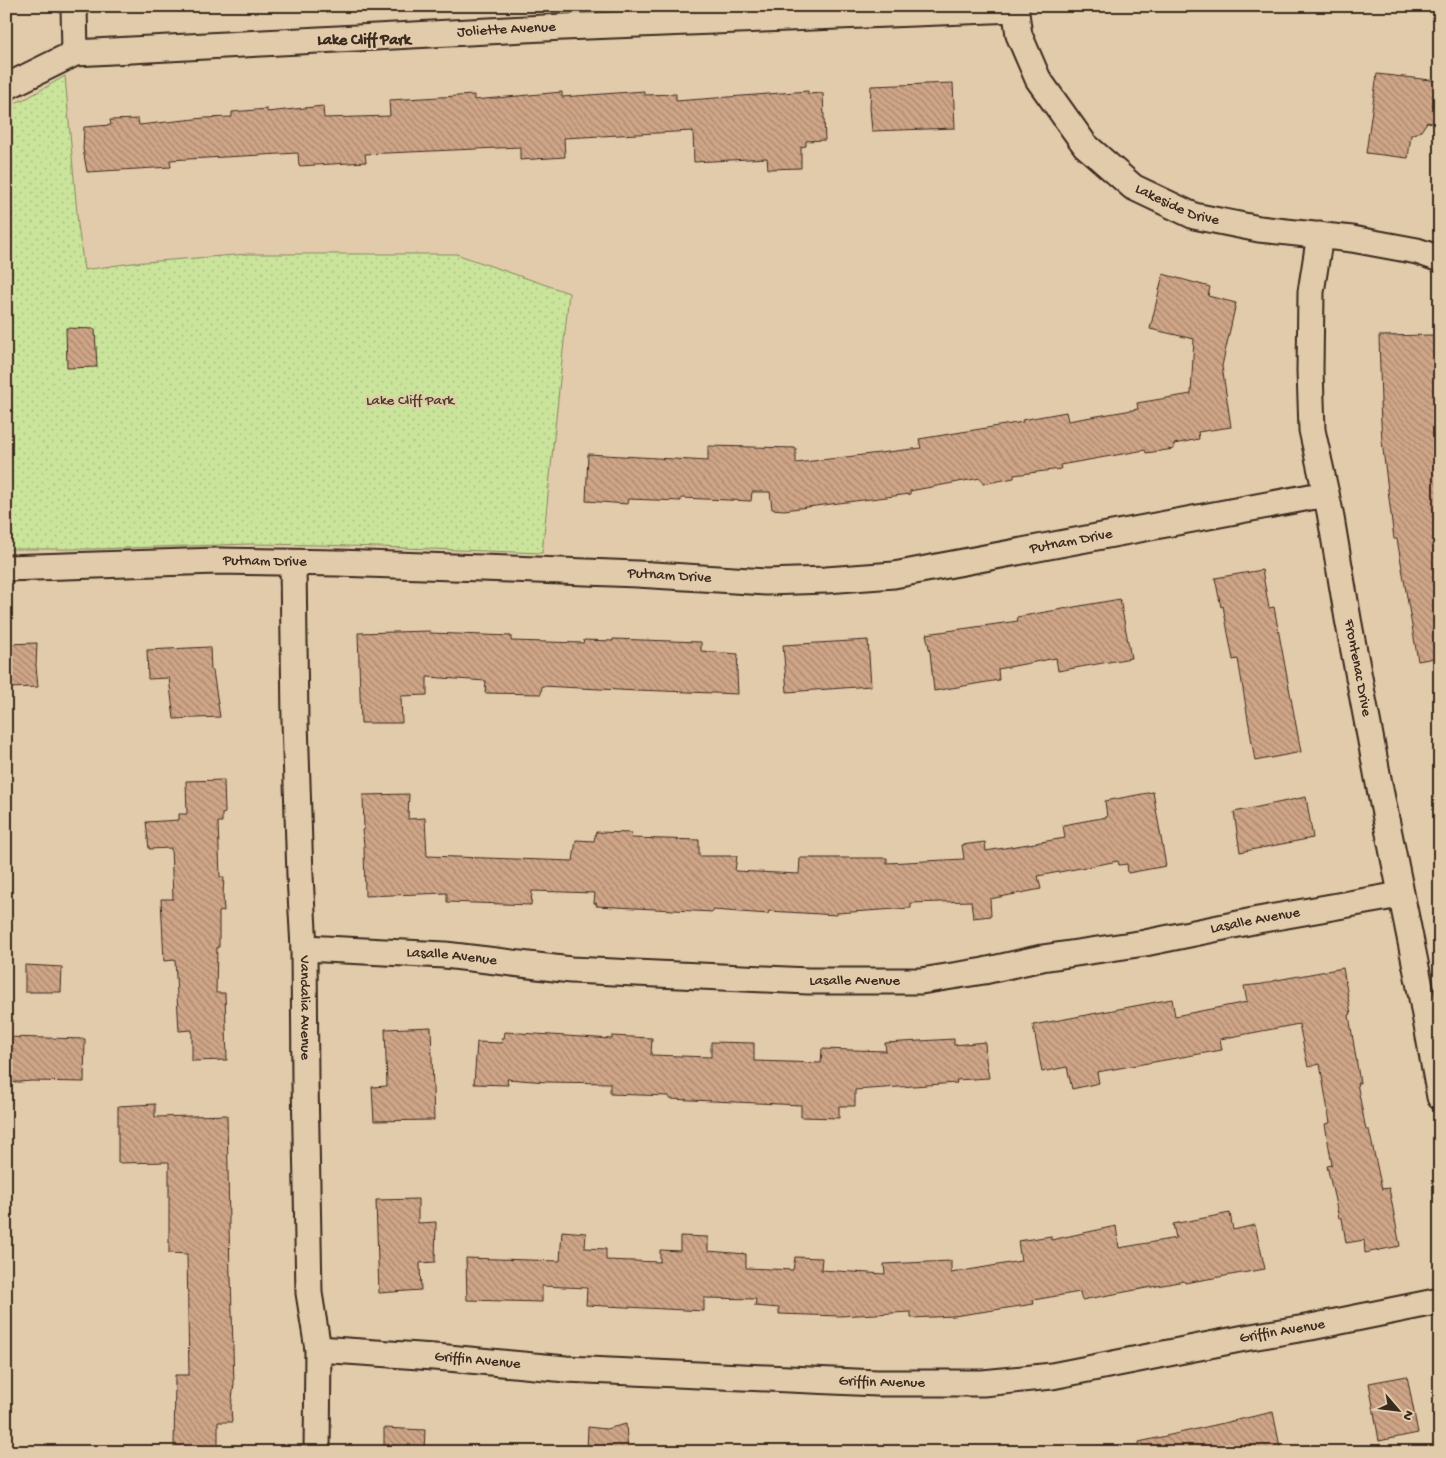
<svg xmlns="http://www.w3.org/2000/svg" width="1446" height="1458" viewBox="0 0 1446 1458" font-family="'Gochi Hand',sans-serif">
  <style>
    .park { fill: url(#park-dots); stroke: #82875c }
    .building { fill: url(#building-back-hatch); stroke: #3b2a1e }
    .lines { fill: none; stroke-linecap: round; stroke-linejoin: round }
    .minor-casing { stroke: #3b2a1e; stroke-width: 29 }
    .minor { stroke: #e2cbab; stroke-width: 25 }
    .labels { text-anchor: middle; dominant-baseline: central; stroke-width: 4; stroke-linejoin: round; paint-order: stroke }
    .street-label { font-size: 15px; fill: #3b2a1e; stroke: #e2cbab }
    .park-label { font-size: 15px; fill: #493d2a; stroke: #e2cbab }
    .neighbourhood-label { font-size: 16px; font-weight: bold; fill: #3b2a1e; stroke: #e2cbab }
  </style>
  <defs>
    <pattern id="park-dots" width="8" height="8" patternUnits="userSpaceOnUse" patternTransform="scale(1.25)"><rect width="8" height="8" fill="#cae49b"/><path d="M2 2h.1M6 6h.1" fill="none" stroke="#aec485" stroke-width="1.8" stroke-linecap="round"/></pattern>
    <pattern id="building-back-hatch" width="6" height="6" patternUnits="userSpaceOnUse" patternTransform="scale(1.25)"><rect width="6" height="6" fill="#cfa587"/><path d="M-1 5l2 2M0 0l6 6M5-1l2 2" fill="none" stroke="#a9876e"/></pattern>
  </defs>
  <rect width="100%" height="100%" fill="#e2cbab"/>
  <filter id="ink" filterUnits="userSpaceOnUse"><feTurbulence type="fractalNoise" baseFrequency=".02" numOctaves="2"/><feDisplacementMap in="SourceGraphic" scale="10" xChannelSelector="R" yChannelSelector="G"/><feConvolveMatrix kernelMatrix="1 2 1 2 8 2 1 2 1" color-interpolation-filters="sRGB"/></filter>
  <g filter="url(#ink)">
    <!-- park -->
    <path class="park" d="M 65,76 L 78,225 L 84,270 L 132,263 L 248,254 L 456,254 L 569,293 L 542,553 L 321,545 L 249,544 L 94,549 L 6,549 L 6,107 L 29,97 Z"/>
    <!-- building -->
    <g class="building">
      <path d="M 1377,74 L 1440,81 L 1440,124 L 1427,122 L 1421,131 L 1411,135 L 1408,158 L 1366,153 Z"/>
      <path d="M 953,83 L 955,128 L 872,131 L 870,108 L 871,86 Z"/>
      <path d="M 644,91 L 644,95 L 676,94 L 676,101 L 808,91 L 808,94 L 823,93 L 825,140 L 806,141 L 806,146 L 801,147 L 801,168 L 768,169 L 767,158 L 694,162 L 693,131 L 564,138 L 565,157 L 520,160 L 520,147 L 365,154 L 366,162 L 299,166 L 298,153 L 170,160 L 171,167 L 87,172 L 83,149 L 84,127 L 111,125 L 110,120 L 138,119 L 139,125 L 204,118 L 232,117 L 232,112 L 267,109 L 267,112 L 323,106 L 324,118 L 390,116 L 389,100 L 474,95 L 474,100 L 562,92 L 562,97 Z"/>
      <path d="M 1163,274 L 1210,287 L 1208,296 L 1236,303 L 1222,366 L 1231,427 L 1198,432 L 1199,439 L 1174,444 L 1174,449 L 1146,453 L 1145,450 L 1060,465 L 1061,469 L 1014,475 L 1014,478 L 983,484 L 980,478 L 910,491 L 910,494 L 784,510 L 772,509 L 770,492 L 752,492 L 751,501 L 681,498 L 681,501 L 628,499 L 627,504 L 586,501 L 588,454 L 708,461 L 708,446 L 796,448 L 796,463 L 921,448 L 919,439 L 1023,422 L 1022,420 L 1066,412 L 1068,421 L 1138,409 L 1137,403 L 1191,394 L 1194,339 L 1150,329 Z"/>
      <path d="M 66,328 L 95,329 L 97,367 L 67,368 Z"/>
      <path d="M 1433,335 L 1438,438 L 1435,438 L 1440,473 L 1440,657 L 1418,661 L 1397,539 L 1394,539 L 1382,441 L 1380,403 L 1381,403 L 1379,336 Z"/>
      <path d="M 1262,570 L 1269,608 L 1274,607 L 1301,752 L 1255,761 L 1238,659 L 1233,660 L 1223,606 L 1221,607 L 1215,578 Z"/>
      <path d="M 1120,599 L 1131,658 L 1058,671 L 1056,658 L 998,669 L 999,680 L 934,691 L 930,652 L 926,634 L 1018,621 L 1017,617 Z"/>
      <path d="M 430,631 L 430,633 L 511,636 L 511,641 L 583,643 L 584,640 L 613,641 L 613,639 L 701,642 L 701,651 L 738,654 L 737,673 L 738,694 L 638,690 L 638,691 L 542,686 L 541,694 L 485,693 L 486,681 L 427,677 L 427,695 L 401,696 L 402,723 L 361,723 L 358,633 Z"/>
      <path d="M 868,640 L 871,686 L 787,692 L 783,645 Z"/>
      <path d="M 37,643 L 36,666 L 38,687 L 6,688 L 6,644 Z"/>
      <path d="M 210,647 L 211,671 L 213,671 L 220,717 L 174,719 L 169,678 L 148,679 L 147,650 Z"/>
      <path d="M 224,780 L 225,813 L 222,814 L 222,822 L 218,822 L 220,877 L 224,877 L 223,895 L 224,911 L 219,912 L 219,947 L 217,947 L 216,993 L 225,993 L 227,1060 L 192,1061 L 192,1030 L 179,1031 L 175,960 L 164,961 L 161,899 L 173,899 L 171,848 L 149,849 L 146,822 L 179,820 L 179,814 L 187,814 L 186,781 Z"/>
      <path d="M 1153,792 L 1166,866 L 1128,873 L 1127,864 L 1119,865 L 1118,861 L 1038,876 L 1041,889 L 990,899 L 991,916 L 973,918 L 971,901 L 911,903 L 911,908 L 837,913 L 837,915 L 769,911 L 768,914 L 713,910 L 713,912 L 596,906 L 597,904 L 594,903 L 595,893 L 532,891 L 531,905 L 447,902 L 447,893 L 365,896 L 364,844 L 362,830 L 364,829 L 363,795 L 409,794 L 408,819 L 425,818 L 427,856 L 573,861 L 576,840 L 594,841 L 596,832 L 632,833 L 631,838 L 699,840 L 699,856 L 737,856 L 735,871 L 799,874 L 800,858 L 887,858 L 887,863 L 964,859 L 962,845 L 985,842 L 986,851 L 1065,838 L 1063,825 L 1107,817 L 1105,801 Z"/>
      <path d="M 1306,797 L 1313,838 L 1240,852 L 1234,812 Z"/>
      <path d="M 25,965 L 62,967 L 61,992 L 25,992 Z"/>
      <path d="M 1343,968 L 1351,1014 L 1349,1015 L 1360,1083 L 1357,1083 L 1366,1130 L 1369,1130 L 1382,1189 L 1389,1188 L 1400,1246 L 1365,1253 L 1364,1240 L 1346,1243 L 1342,1218 L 1339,1218 L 1327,1166 L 1332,1165 L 1325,1124 L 1330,1123 L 1320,1064 L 1308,1067 L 1299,1024 L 1220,1039 L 1222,1050 L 1097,1072 L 1099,1083 L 1072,1089 L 1067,1067 L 1042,1072 L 1033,1025 L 1172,999 L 1175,1016 L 1247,1002 L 1244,986 L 1263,984 L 1277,980 Z"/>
      <path d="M 431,1027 L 434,1120 L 374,1121 L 372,1087 L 387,1086 L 385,1029 Z"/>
      <path d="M 505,1032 L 612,1039 L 612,1036 L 652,1038 L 651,1055 L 711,1057 L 711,1042 L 754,1043 L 754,1061 L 821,1063 L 822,1049 L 886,1051 L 885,1043 L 954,1039 L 954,1045 L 985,1042 L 986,1060 L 989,1078 L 956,1080 L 957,1083 L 855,1090 L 855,1106 L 839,1106 L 839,1118 L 801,1117 L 801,1105 L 669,1099 L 669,1096 L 610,1094 L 610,1083 L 547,1082 L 507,1079 L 508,1085 L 474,1084 L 477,1042 L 502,1043 L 501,1038 L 504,1038 Z"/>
      <path d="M 6,1037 L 85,1039 L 84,1082 L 32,1081 L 6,1083 Z"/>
      <path d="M 155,1104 L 155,1117 L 227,1115 L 230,1277 L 231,1277 L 234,1384 L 231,1407 L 232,1422 L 218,1422 L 218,1452 L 174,1452 L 175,1375 L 189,1375 L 187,1254 L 169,1253 L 169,1162 L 118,1163 L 118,1106 Z"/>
      <path d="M 418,1199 L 418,1223 L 436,1222 L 435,1262 L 420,1263 L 421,1290 L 379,1293 L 376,1200 Z"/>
      <path d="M 1230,1213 L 1233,1230 L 1255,1225 L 1265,1269 L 1185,1283 L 1184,1281 L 1082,1300 L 1080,1292 L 1033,1300 L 1034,1304 L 954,1316 L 911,1318 L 911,1312 L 840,1316 L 779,1314 L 779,1308 L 755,1306 L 756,1299 L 704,1298 L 704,1311 L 586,1305 L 587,1288 L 542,1286 L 542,1302 L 467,1300 L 466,1258 L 560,1261 L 562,1231 L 586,1233 L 585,1248 L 606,1249 L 606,1260 L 660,1262 L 660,1250 L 680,1251 L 680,1236 L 708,1237 L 708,1251 L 746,1254 L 746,1268 L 793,1270 L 795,1257 L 822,1258 L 821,1270 L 885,1274 L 884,1264 L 951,1261 L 951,1273 L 1021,1261 L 1018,1241 L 1051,1236 L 1051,1240 L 1116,1226 L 1119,1248 L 1176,1238 L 1173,1224 Z"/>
      <path d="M 1407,1376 L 1418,1433 L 1379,1441 L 1369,1383 Z"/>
      <path d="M 1273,1412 L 1281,1452 L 1140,1452 L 1139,1442 Z"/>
      <path d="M 626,1424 L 628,1452 L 587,1452 L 588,1427 L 606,1429 Z"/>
      <path d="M 384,1428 L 425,1430 L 424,1452 L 384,1452 Z"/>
    </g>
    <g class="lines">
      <!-- minor casing -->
      <g class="minor-casing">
        <g id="minor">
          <path d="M 74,6 L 75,53"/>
          <path id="s1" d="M 1015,6 L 1019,35 L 1038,79 L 1085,145 L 1133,187 L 1194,216 L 1259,229 L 1352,239 L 1417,251 L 1440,259"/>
          <path id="s2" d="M 6,87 L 75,53 L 563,27 L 1016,9"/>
          <path id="s3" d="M 1320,235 L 1311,292 L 1310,371 L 1312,430 L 1330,512 L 1348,619 L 1380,789 L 1419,982 L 1440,1097"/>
          <path id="s4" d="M 293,563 L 295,721 L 300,876 L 304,948 L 305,1082 L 309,1293 L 318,1349 L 317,1452"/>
          <path id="s5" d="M 6,568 L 217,561 L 337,563 L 510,569 L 637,574 L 766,582 L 826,580 L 894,575 L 1326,494"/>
          <path id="s6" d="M 304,948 L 445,955 L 571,970 L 808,981 L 921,981 L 984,971 L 1042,958 L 1145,943 L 1258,920 L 1400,895"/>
          <path id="s7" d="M 318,1349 L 448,1358 L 566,1369 L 877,1383 L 983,1383 L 1052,1376 L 1245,1338 L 1311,1327 L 1440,1301"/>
        </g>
      </g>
      <!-- minor -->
      <use href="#minor" class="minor"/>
    </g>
  </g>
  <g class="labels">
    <!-- street labels -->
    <g class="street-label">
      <text stroke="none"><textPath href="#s2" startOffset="509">Joliette Avenue</textPath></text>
      <text stroke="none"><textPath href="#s1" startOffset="270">Lakeside Drive</textPath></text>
      <text stroke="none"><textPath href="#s5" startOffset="1069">Putnam Drive</textPath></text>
      <text stroke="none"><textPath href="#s5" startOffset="259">Putnam Drive</textPath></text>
      <text stroke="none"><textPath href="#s5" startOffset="664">Putnam Drive</textPath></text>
      <text stroke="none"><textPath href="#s3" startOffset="438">Frontenac Drive</textPath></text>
      <text stroke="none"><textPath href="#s6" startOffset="958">Lasalle Avenue</textPath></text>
      <text stroke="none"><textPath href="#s6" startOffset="148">Lasalle Avenue</textPath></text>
      <text stroke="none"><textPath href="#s6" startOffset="552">Lasalle Avenue</textPath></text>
      <text stroke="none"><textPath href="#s4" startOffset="445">Vandalia Avenue</textPath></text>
      <text stroke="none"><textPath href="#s7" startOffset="970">Griffin Avenue</textPath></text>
      <text stroke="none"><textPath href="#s7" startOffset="160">Griffin Avenue</textPath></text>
      <text stroke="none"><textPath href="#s7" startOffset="565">Griffin Avenue</textPath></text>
    </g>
    <!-- park labels -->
    <g class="park-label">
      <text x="410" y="401">Lake Cliff Park</text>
    </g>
    <!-- neighbourhood labels -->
    <g class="neighbourhood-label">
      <text x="364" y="41">Lake Cliff Park</text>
    </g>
  </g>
  <!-- margin -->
  <rect width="1446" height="1458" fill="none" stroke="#e2cbab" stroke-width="25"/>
  <rect x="12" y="12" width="1421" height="1433" fill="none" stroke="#3b2a1e" stroke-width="2" filter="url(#ink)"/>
  <!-- north arrow -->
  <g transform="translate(1398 1410) rotate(118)" stroke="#e2cbab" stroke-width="4" paint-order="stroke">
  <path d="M0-4L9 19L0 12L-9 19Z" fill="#3b2a1e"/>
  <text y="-8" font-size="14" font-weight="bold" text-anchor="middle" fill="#3b2a1e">N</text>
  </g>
</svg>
